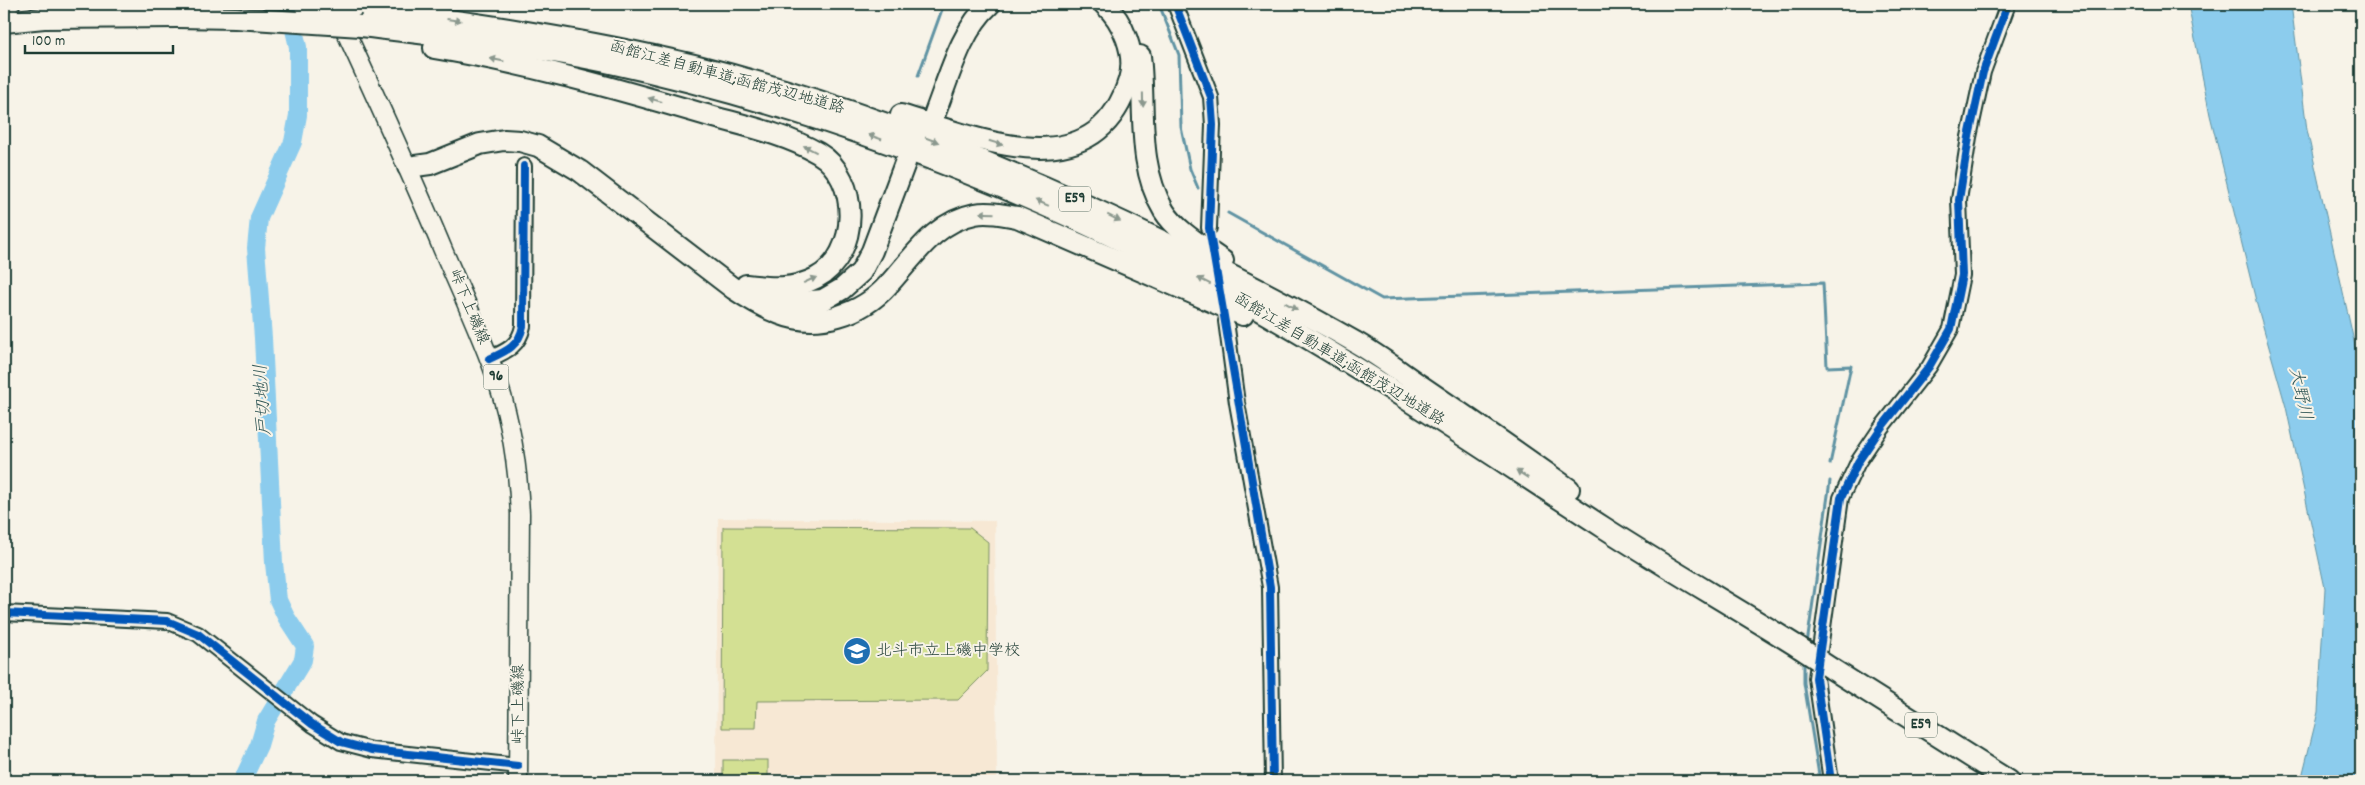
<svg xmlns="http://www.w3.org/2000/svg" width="2365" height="785" viewBox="0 0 2365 785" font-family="Dekko,'Klee One',sans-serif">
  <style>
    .built { fill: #f7e8d4 }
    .green { fill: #d3e093; stroke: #798e64 }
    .water { fill: #8ccced; stroke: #6093a3 }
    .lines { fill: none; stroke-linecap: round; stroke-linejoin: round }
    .stream { stroke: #6093a3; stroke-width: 3 }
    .river { stroke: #8ccced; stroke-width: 18 }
    .highway-tunnel { stroke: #cccfc4; stroke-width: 20; stroke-dasharray: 20 10; stroke-linecap: butt }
    .minor-casing { stroke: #1f3d34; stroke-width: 18 }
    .major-casing { stroke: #1f3d34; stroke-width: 21 }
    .highway-casing { stroke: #1f3d34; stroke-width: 24 }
    .minor { stroke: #f7f3e8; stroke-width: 14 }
    .major { stroke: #f7f3e8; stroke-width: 18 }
    .highway { stroke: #f7f3e8; stroke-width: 20 }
    .highway-bridge-casing { stroke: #1f3d34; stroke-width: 24; stroke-linecap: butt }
    .highway-bridge { stroke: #f7f3e8; stroke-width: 20 }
    .cycleway-casing { stroke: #f7f3e8; stroke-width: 11 }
    .cycleway { stroke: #0057b8; stroke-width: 8 }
    .oneway { fill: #8b988e }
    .labels { text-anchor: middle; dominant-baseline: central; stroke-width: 4; stroke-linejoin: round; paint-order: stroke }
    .shield { fill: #f7f3e8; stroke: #60746a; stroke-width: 1 }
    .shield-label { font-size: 15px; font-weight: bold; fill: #1f3d34 }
    .street-label { font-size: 16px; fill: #1f3d34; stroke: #f7f3e8 }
    .poi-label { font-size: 16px; fill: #1f3d34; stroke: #f7f3e8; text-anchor: start }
    .water-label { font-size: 18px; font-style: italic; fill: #355a59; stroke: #f7f3e8 }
  </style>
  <rect width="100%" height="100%" fill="#f7f3e8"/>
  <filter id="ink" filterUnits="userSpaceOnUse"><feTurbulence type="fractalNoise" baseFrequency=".02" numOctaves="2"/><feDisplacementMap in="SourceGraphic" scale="10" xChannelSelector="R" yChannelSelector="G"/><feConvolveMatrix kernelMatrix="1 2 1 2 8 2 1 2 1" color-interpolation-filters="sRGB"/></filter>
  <g filter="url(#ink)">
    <!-- built -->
    <path class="built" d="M 718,518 L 995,521 L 997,781 L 716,781 Z"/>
    <!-- green -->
    <g class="green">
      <path d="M 723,527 L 970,528 L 988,542 L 987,671 L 958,700 L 757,701 L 756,728 L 722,728 Z"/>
      <rect x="723" y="760" width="45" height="21"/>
    </g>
    <!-- water -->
    <path class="water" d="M 2188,4 L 2291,4 L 2307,130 L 2361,373 L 2361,781 L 2301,781 L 2318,712 L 2325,588 L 2286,407 L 2257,305 L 2210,115 Z"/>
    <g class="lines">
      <!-- stream -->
      <g class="stream">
        <path d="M 1159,4 L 1179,55 L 1181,127 L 1190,169 L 1198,188"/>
        <path d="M 918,76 L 944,4"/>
        <path d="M 1228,213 L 1382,299 L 1823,283 L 1827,367 L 1851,366 L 1830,464"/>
        <path d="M 1807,644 L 1830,481"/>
        <path d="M 1804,660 L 1804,683 L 1820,781"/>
      </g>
      <!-- river -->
      <path class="river" d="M 242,781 L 259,745 L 266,721 L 303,660 L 305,646 L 286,617 L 278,600 L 274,563 L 263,338 L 256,248 L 259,218 L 293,142 L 298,115 L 298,47 L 288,4"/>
      <!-- highway-tunnel -->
      <g class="highway-tunnel">
        <path d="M 914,138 L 925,109"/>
        <path d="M 916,168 L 926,138"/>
      </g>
      <!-- minor casing -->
      <g class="minor-casing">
        <g id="minor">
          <path d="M 1175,4 L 1211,97 L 1213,125 L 1209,228"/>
          <path d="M 1226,321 L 1237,403 L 1270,587 L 1273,781"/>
          <path d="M 489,359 C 507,351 519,346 523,326 L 524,166"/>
          <path d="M 4,613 L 167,621 L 198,634 L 312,724 L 341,742 L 372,750 L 518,766"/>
          <path d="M 1831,781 L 1816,678 L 1841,498 L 1858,462 L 1881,428 L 1929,367 L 1951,329 L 1962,275 L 1959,200 L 1969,137 L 1983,72 L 2008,4"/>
        </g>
      </g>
      <!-- major casing -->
      <g class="major-casing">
        <path id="major" d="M 338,15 C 374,93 410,171 443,250 C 462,294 483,338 498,383 C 512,425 518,470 520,514 L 518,781"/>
      </g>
      <!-- highway casing -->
      <g class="highway-casing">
        <g id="highway">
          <path d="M 4,4 L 9,4"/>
          <path d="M 353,7 C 468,22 581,38 694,65 C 858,106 1014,169 1166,243 C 1230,275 1293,306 1355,342 C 1378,355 1399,371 1421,386 C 1471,420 1520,454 1569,489"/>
          <path d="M 4,22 L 44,18 L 178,17"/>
          <path d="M 361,26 C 443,36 525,45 606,62 C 791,102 968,166 1138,249 C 1176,267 1215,285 1252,306 C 1373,374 1487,452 1603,527 C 1668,569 1735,607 1800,648"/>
          <path d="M 434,48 C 525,63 614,88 703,114 C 741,125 783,133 818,153 C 861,178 860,255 816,278 C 793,290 771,288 746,285"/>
          <path d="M 1140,56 C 1146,108 1136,164 1164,211 C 1177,232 1204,247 1223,261"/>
          <path d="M 935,113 C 949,77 961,30 990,4"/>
          <path d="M 901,115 C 978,138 1095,191 1129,80 C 1137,54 1123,21 1104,4"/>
          <path d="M 408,167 L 430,164 L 480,144 L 504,140 L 520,141 L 538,146 L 580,171 L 734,289 C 749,299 764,308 780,314 C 818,329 862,314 888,285 C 914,257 934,222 975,214 C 989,211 1003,215 1017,217 L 1243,315"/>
          <path d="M 760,293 L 768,297 L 792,303 L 823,300 L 842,289 L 861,272 L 872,251 L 905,163"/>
          <path d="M 1832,669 L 2009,781"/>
        </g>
      </g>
      <!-- minor -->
      <use href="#minor" class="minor"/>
      <!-- major -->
      <use href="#major" class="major"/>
      <!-- highway -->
      <use href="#highway" class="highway"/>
      <!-- highway-bridge casing -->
      <g class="highway-bridge-casing">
        <g id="highway-bridge">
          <path d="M 304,4 L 353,7"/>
          <path d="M 178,17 L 235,18 L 361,26"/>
          <path d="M 1800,648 L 1832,669"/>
        </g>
      </g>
      <!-- highway-bridge -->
      <use href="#highway-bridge" class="highway-bridge"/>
      <!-- cycleway casing -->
      <g class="cycleway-casing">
        <g id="cycleway">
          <path d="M 1175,4 L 1211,97 L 1213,125 L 1209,228 L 1270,587 L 1273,781"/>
          <path d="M 489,359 C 507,351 519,346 523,326 L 524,166"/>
          <path d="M 4,613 L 167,621 L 198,634 L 312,724 L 341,742 L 372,750 L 518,766"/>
          <path d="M 1831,781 L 1816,678 L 1841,498 L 1858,462 L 1881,428 L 1929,367 L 1951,329 L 1962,275 L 1959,200 L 1969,137 L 1983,72 L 2008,4"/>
        </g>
      </g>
      <!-- cycleway -->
      <use href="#cycleway" class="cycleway"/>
    </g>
    <!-- one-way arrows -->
    <defs><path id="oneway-solid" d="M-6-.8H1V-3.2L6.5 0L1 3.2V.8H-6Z" transform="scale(1.25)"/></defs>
    <g class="oneway">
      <use href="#oneway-solid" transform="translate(454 20) rotate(7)"/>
      <use href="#oneway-solid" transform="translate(497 60) rotate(-168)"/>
      <use href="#oneway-solid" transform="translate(655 100) rotate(-164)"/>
      <use href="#oneway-solid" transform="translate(1143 100) rotate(89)"/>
      <use href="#oneway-solid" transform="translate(875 137) rotate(-161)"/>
      <use href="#oneway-solid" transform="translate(932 140) rotate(21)"/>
      <use href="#oneway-solid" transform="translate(996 143) rotate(17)"/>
      <use href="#oneway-solid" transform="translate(810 149) rotate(-153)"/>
      <use href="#oneway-solid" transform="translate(1042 203) rotate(-157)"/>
      <use href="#oneway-solid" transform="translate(987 213) rotate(-179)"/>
      <use href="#oneway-solid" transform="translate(1114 218) rotate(26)"/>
      <use href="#oneway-solid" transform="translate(810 280) rotate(-24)"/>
      <use href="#oneway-solid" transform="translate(1204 281) rotate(-153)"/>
      <use href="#oneway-solid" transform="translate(1291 306) rotate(29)"/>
      <use href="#oneway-solid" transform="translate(1522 474) rotate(-147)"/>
    </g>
  </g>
  <!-- icons -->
  <defs>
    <g id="school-disc" transform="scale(1.4375)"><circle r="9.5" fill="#1f6fb2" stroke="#f7f3e8"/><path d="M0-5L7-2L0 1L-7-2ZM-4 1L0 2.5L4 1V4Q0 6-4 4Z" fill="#fff"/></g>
  </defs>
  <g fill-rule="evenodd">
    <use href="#school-disc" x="857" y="651"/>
  </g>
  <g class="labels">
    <!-- shield labels -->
    <g class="shield">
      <rect x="1059" y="186.5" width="32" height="25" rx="4"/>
      <rect x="483.5" y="364.5" width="25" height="25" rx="4"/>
      <rect x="1905" y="712.5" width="32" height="25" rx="4"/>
    </g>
    <g class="shield-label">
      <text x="1075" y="199">E59</text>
      <text x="496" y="377">96</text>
      <text x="1921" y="725">E59</text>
    </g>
    <!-- street labels -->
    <g class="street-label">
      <text transform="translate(727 78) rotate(15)">函館江差自動車道;函館茂辺地道路</text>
      <text transform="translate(468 307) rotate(67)">峠下上磯線</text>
      <text transform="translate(1339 360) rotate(31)">函館江差自動車道;函館茂辺地道路</text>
      <text transform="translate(519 704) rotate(-90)">峠下上磯線</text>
    </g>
    <!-- poi labels -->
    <g class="poi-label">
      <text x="876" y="651">北斗市立上磯中学校</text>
    </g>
    <!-- water labels -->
    <g class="water-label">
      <text transform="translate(2299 394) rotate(78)">大野川</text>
      <text transform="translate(264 400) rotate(-93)">戸切地川</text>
    </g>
  </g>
  <!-- margin -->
  <rect width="2365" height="785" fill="none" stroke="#f7f3e8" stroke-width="20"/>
  <rect x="10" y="10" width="2345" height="765" fill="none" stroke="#1f3d34" stroke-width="2" filter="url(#ink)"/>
  <!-- scale -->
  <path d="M25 45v8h148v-8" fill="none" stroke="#1f3d34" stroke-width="2.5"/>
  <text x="32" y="45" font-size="15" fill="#1f3d34" stroke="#f7f3e8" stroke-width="4" paint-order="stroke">100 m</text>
</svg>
